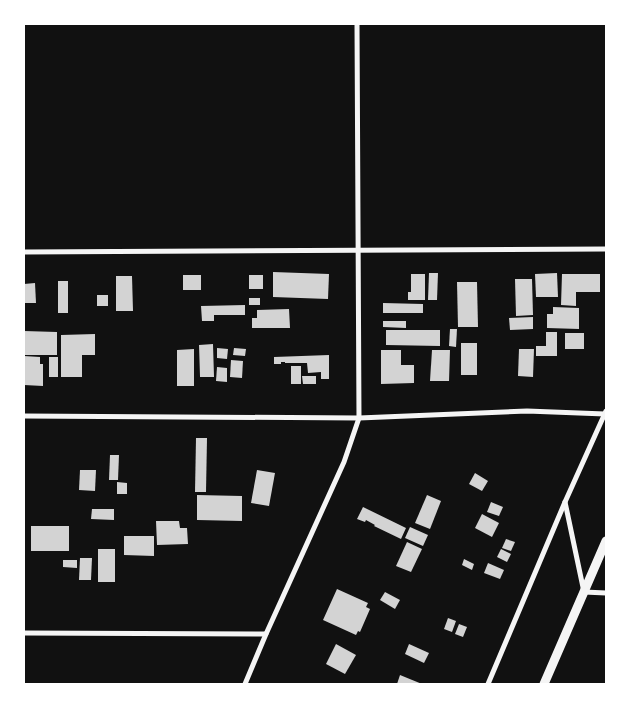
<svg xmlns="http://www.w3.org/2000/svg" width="630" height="708" viewBox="0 0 630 708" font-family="'Public Sans',sans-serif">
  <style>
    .building { fill: #d3d3d3 }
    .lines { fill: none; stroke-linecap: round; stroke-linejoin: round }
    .minor { stroke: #f5f5f5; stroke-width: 5 }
    .tertiary { stroke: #f5f5f5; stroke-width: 9 }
  </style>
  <rect width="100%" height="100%" fill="#111"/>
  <!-- building -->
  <g class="building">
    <path d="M 273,272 L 329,274 L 328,299 L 273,297 Z"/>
    <path d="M 429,273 L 438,273 L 437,300 L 428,300 Z"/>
    <path d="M 557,273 L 558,297 L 536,297 L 535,274 Z"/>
    <path d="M 411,274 L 425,274 L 425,300 L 408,300 L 408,292 L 411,292 Z"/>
    <path d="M 562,274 L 600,274 L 600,292 L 576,292 L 576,306 L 561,305 Z"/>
    <rect x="183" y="275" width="18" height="15"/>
    <rect x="249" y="275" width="14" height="14"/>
    <path d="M 116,276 L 132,276 L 133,311 L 116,311 Z"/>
    <path d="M 515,279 L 532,279 L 533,315 L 516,316 Z"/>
    <rect x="58" y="281" width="10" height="32"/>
    <path d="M 457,282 L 477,282 L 478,327 L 458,327 Z"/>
    <path d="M 35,283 L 36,303 L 24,303 L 24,284 Z"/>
    <rect x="97" y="295" width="11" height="11"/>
    <rect x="249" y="298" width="11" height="7"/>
    <path d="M 383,303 L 423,304 L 423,313 L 383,313 Z"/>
    <path d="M 245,305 L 245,315 L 214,315 L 214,321 L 202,321 L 201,306 Z"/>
    <path d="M 553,307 L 579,308 L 579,329 L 547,328 L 547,314 L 553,314 Z"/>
    <path d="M 289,309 L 290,328 L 252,328 L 252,318 L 257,318 L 257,310 Z"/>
    <path d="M 533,317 L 533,329 L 510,330 L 509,318 Z"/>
    <path d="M 383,321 L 406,321 L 406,328 L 383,327 Z"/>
    <path d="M 450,329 L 457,329 L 456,347 L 449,346 Z"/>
    <path d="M 386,330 L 440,330 L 440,346 L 386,345 Z"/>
    <path d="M 24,331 L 57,332 L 57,355 L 24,355 Z"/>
    <path d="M 546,332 L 557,332 L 557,356 L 536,356 L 536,346 L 546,346 Z"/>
    <rect x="565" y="333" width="19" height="16"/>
    <path d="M 95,334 L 95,355 L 82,355 L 82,377 L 61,377 L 61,335 Z"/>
    <rect x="461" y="343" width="16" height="32"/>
    <path d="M 213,344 L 214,377 L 200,377 L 199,345 Z"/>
    <path d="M 217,348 L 228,349 L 227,359 L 217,358 Z"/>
    <path d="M 234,348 L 246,349 L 245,356 L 233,355 Z"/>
    <path d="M 194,349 L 194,386 L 177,386 L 177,350 Z"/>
    <path d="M 519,349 L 534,349 L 533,377 L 518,376 Z"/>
    <path d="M 381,350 L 401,350 L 401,365 L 414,365 L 414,383 L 381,384 Z"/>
    <path d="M 432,350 L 450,350 L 449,381 L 430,381 Z"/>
    <path d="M 329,355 L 329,379 L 321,379 L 321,372 L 308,373 L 307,363 L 285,363 L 285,362 L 281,362 L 281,364 L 274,364 L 274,357 Z"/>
    <path d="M 24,356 L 40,357 L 40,364 L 43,364 L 43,386 L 24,385 Z"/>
    <rect x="49" y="357" width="9" height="20"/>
    <path d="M 231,360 L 243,361 L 242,378 L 230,377 Z"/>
    <rect x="291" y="366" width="10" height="18"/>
    <path d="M 217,367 L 227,368 L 227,382 L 216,381 Z"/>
    <path d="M 302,376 L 316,376 L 316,384 L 303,384 Z"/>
    <path d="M 196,438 L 207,438 L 206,492 L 195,492 Z"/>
    <path d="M 110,455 L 119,455 L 118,480 L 109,480 Z"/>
    <path d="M 80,470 L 96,470 L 95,491 L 79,490 Z"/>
    <path d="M 257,470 L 275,473 L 269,506 L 251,503 Z"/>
    <path d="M 475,473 L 488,481 L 482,491 L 469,484 Z"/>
    <path d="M 117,482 L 127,483 L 127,494 L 117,494 Z"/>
    <path d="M 197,495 L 242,496 L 242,521 L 197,520 Z"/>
    <path d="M 427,495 L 441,501 L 430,529 L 415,523 Z"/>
    <path d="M 491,502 L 503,507 L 499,516 L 487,512 Z"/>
    <path d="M 363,507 L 406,528 L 401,539 L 374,526 L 375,525 L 366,520 L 365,522 L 357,519 Z"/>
    <path d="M 92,509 L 114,509 L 114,520 L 91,519 Z"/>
    <path d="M 482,514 L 499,523 L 492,537 L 475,528 Z"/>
    <path d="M 156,521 L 179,521 L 180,528 L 187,528 L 188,544 L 157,545 Z"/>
    <rect x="31" y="526" width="38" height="25"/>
    <path d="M 410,527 L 428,535 L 423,546 L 405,538 Z"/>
    <path d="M 124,536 L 154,536 L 154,556 L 124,555 Z"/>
    <path d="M 506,539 L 515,542 L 511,551 L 502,548 Z"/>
    <path d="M 407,542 L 422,549 L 411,572 L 396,566 Z"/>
    <rect x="98" y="549" width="17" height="33"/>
    <path d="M 501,549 L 511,554 L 507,562 L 497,557 Z"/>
    <path d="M 80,558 L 92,558 L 91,580 L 79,580 Z"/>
    <path d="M 464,559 L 474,564 L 472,570 L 462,565 Z"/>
    <path d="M 63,560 L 77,560 L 77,568 L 63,567 Z"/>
    <path d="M 488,563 L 504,570 L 500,579 L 484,573 Z"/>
    <path d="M 337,589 L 368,603 L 366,607 L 370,609 L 360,632 L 358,631 L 356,635 L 323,620 Z"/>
    <path d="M 385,592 L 400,600 L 395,609 L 380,600 Z"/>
    <path d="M 448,618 L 456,621 L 452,632 L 444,629 Z"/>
    <path d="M 459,624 L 467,627 L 463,637 L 455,634 Z"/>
    <path d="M 336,644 L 356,655 L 345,674 L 326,664 Z"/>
    <path d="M 409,644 L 429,653 L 424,663 L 405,654 Z"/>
    <path d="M 400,675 L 422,684 L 397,684 Z"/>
  </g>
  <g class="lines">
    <!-- minor -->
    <g class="minor">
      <path d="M 24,252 L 606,249"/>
      <path d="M 24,416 L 359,418 L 527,411 L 605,414"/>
      <path d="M 565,502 L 584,592 L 606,593"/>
      <path d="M 24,633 L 266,634"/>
      <path d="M 245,684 L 266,634 L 344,462 L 359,418 L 357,24"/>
      <path d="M 488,684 L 565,502 L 606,411"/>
    </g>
    <!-- tertiary -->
    <path class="tertiary" d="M 544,684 L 606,541"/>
  </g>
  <!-- border -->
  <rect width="630" height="708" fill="none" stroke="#ffffff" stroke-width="50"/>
</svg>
